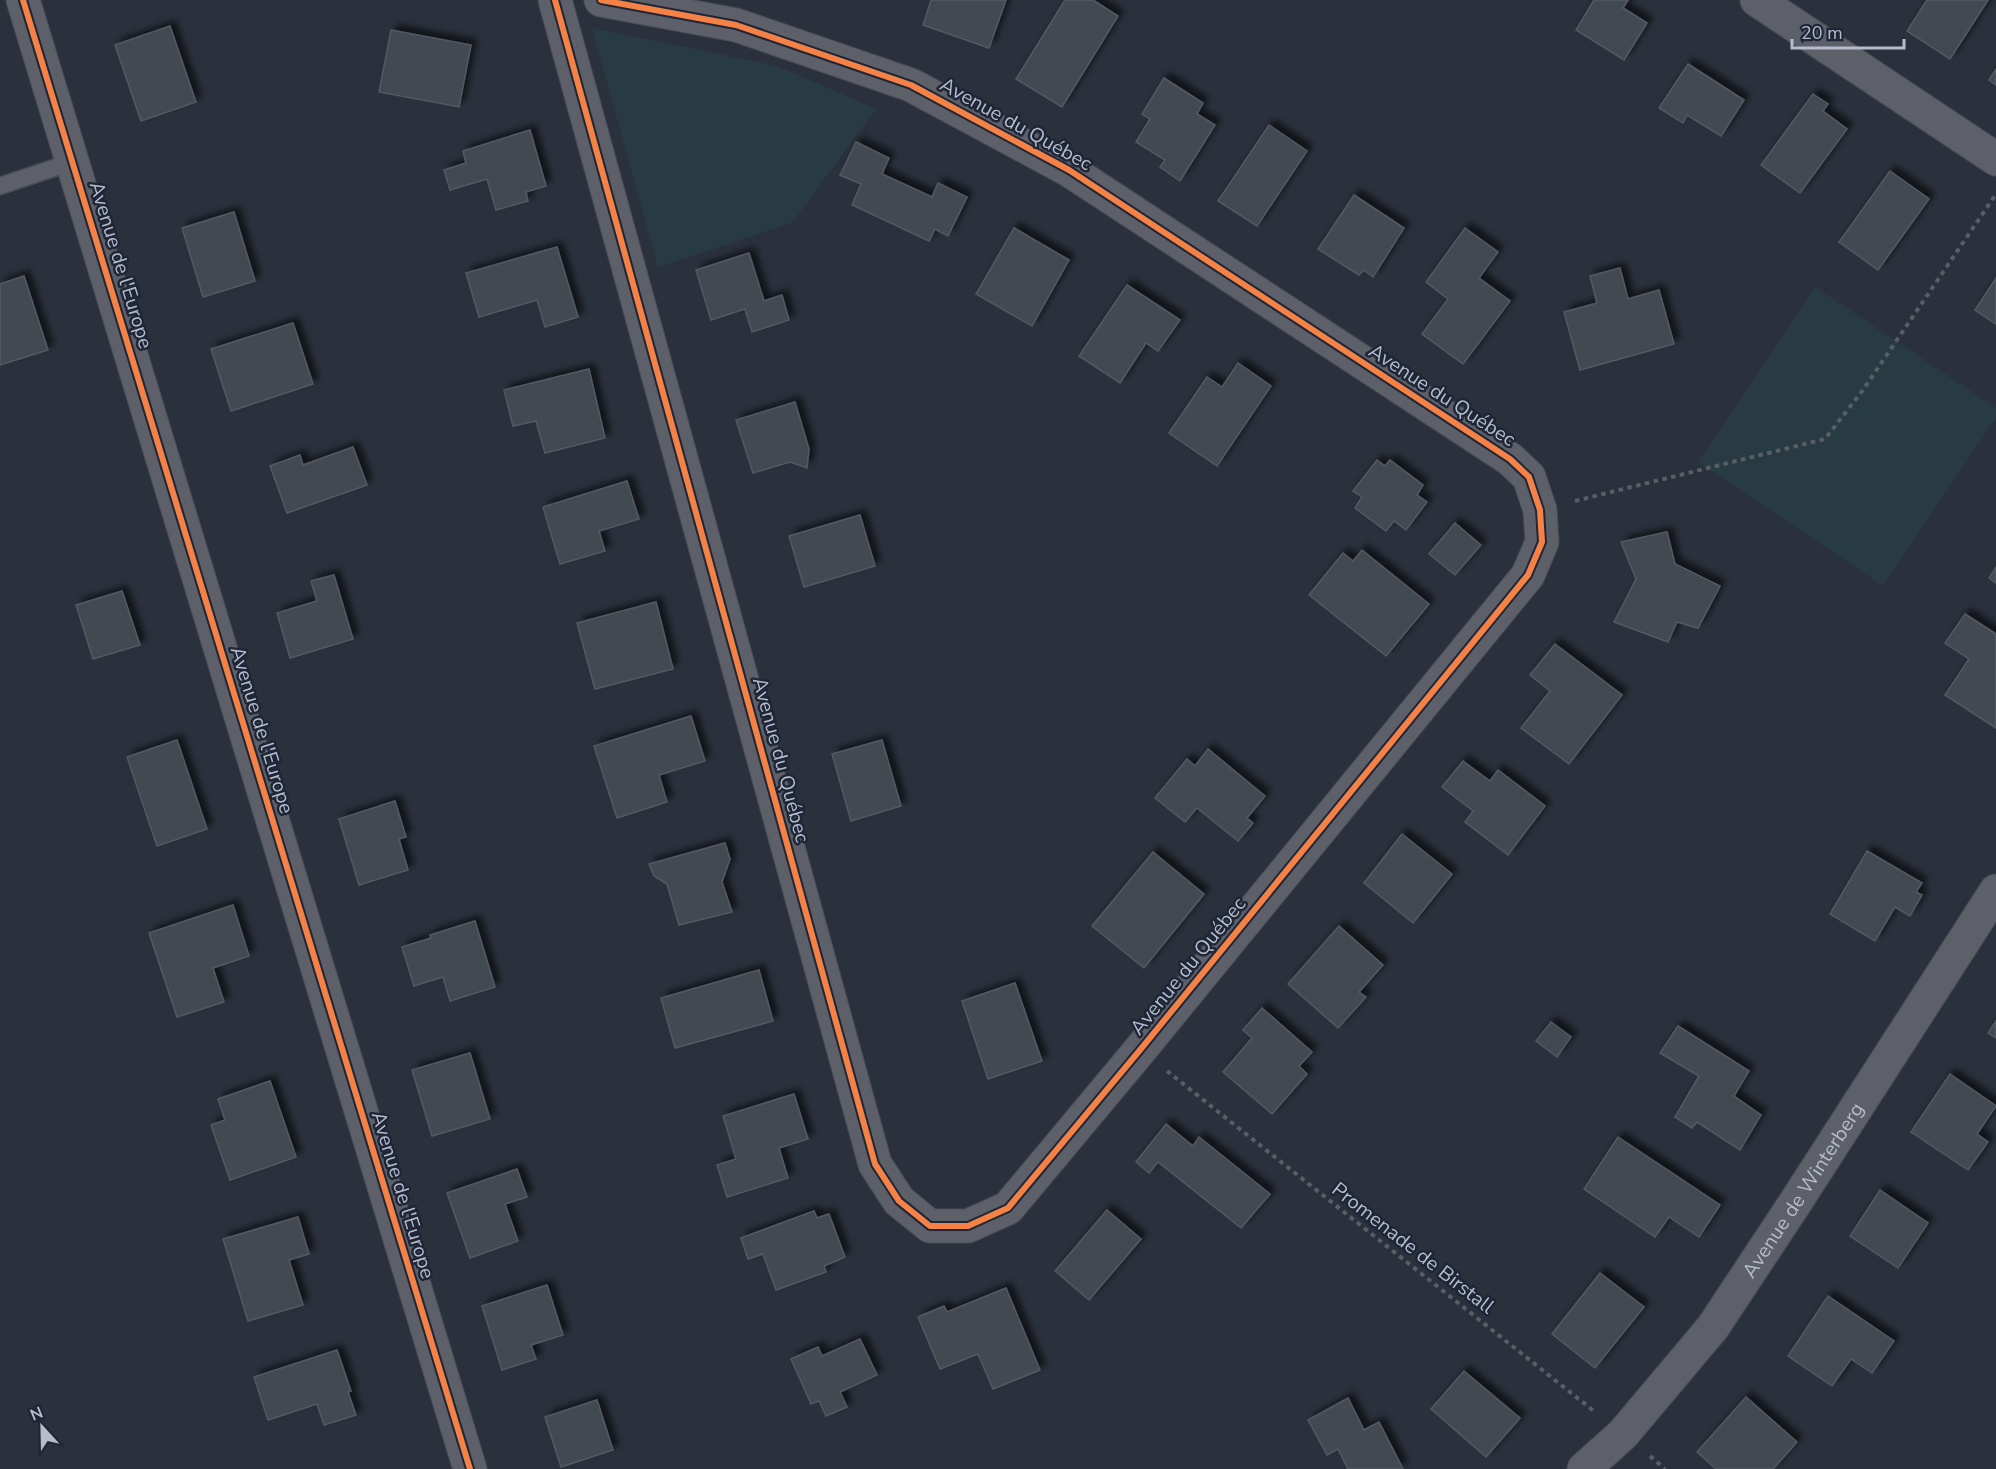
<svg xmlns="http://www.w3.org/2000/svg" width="1996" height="1469" viewBox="0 0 1996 1469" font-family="'Nunito Sans',sans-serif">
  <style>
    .green { fill: #283b42 }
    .building { fill: #434851; stroke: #535963; stroke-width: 1.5; filter: url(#shadow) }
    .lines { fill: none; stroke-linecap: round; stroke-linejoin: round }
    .service-casing { stroke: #484c54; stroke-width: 19 }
    .minor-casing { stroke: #484c54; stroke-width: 35 }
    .path { stroke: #595e66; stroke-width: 4; stroke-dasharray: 4.5 4.5; stroke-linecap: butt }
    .service { stroke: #5d6069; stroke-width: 16 }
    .minor { stroke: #5d6069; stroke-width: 33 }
    .cycleway-casing { stroke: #1e2637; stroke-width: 10 }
    .cycleway { stroke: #f48246; stroke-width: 6 }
    .labels { text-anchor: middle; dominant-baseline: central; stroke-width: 5; stroke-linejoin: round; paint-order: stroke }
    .street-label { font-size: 20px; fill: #b6bccc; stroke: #1e2637 }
  </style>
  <defs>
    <filter id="shadow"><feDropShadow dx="5.5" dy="-5.5" stdDeviation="3" flood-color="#0009"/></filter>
  </defs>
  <rect width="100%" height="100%" fill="#2b313c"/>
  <!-- green -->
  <g class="green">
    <path d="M 592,28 L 777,66 L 876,109 L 792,223 L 658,267 Z"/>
    <path d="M 1815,287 L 1996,408 L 1996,418 L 1883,586 L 1698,462 Z"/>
  </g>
  <!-- building -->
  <g class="building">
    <path d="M 931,0 L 1006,0 L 989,48 L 923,25 Z"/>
    <path d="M 1065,0 L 1093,0 L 1118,16 L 1062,107 L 1016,79 Z"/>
    <path d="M 1594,0 L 1628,0 L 1623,8 L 1647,23 L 1624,60 L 1576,30 Z"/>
    <path d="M 1927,0 L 1988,0 L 1950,59 L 1907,31 Z"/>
    <path d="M 170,26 L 196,102 L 141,121 L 115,45 Z"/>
    <path d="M 391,30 L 471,45 L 459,107 L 379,92 Z"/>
    <path d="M 1688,64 L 1744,100 L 1721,136 L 1687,115 L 1683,123 L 1659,108 Z"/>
    <path d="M 1996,69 L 1996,85 L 1989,80 Z"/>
    <path d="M 1164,78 L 1203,103 L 1197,114 L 1215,125 L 1180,181 L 1160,167 L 1165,160 L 1136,142 L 1150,119 L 1142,114 Z"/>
    <path d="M 1813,94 L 1828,104 L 1823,111 L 1847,129 L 1800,193 L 1761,165 Z"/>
    <path d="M 1269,125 L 1307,151 L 1257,226 L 1218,201 Z"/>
    <path d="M 530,130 L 546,186 L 526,192 L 528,201 L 496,210 L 487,179 L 450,190 L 444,170 L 466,163 L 463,151 Z"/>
    <path d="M 856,142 L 889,158 L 882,174 L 932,197 L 938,183 L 967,197 L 948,236 L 935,229 L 929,241 L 852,205 L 861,184 L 840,175 Z"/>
    <path d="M 1890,171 L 1929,199 L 1878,270 L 1839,242 Z"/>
    <path d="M 1354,195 L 1404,228 L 1373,277 L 1364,270 L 1359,275 L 1318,249 Z"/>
    <path d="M 234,212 L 255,281 L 203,297 L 182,228 Z"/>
    <path d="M 1014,228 L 1069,260 L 1032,326 L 976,294 Z"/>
    <path d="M 1465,228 L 1498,252 L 1479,278 L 1510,301 L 1463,364 L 1422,334 L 1448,299 L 1426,282 Z"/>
    <path d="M 557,247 L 578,317 L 545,327 L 537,300 L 479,317 L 466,273 Z"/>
    <path d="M 749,253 L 764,301 L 782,295 L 789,320 L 752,332 L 745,309 L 711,320 L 696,270 Z"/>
    <path d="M 1620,268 L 1628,299 L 1659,290 L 1674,344 L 1580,370 L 1564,312 L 1597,303 L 1590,276 Z"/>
    <path d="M 24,276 L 48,350 L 0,365 L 0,284 Z"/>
    <path d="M 1996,278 L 1996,324 L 1975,310 Z"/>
    <path d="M 1127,285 L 1180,320 L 1158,351 L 1146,343 L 1120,383 L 1079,356 Z"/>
    <path d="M 293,323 L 313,384 L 231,411 L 211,349 Z"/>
    <path d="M 1238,363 L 1271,386 L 1217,466 L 1169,433 L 1207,377 L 1222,387 Z"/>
    <path d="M 589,369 L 605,438 L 545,453 L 536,421 L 513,426 L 504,390 Z"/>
    <path d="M 795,402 L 809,449 L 807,468 L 790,462 L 753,473 L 736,420 Z"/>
    <path d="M 353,447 L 367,485 L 287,513 L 270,466 L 300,455 L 303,465 Z"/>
    <path d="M 1377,460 L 1385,466 L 1390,460 L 1423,485 L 1417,495 L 1427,502 L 1406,530 L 1394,521 L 1386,531 L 1355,508 L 1362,497 L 1353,491 Z"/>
    <path d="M 627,481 L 639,519 L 599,531 L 605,551 L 560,564 L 543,507 Z"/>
    <path d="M 860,515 L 875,566 L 804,587 L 789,536 Z"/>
    <path d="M 1455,523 L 1481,545 L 1455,575 L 1429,554 Z"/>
    <path d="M 1667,532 L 1675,564 L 1720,586 L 1698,628 L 1677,622 L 1668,642 L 1614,622 L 1636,579 L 1621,542 Z"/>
    <path d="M 1362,550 L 1429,604 L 1386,656 L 1309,595 L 1343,553 L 1353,561 Z"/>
    <path d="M 1996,567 L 1996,583 L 1989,578 Z"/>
    <path d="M 334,575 L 353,639 L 290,658 L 277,613 L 317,601 L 311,581 Z"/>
    <path d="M 122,591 L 140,645 L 93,659 L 76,605 Z"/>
    <path d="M 656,602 L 673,669 L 595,689 L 577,623 Z"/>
    <path d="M 1965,614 L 1996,634 L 1996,728 L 1945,695 L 1969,659 L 1945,643 Z"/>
    <path d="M 1555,644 L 1622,695 L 1569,764 L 1521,728 L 1550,691 L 1530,675 Z"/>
    <path d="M 691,716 L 705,761 L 659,775 L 667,802 L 617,818 L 594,746 Z"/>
    <path d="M 177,740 L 207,829 L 157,846 L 127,757 Z"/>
    <path d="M 882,740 L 901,806 L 851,821 L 832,754 Z"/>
    <path d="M 1208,749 L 1265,796 L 1247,818 L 1253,823 L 1238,841 L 1197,808 L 1185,822 L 1155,798 L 1187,759 L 1195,766 Z"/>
    <path d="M 1463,761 L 1490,781 L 1498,770 L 1545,806 L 1508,855 L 1465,822 L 1473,811 L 1442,787 Z"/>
    <path d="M 395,801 L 406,837 L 399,839 L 408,870 L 359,885 L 339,819 Z"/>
    <path d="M 1402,834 L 1452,874 L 1413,923 L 1364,883 Z"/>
    <path d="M 725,843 L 730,859 L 722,882 L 732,912 L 679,925 L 667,884 L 654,876 L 649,864 Z"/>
    <path d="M 1867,851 L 1922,883 L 1916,892 L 1922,895 L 1910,916 L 1895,907 L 1875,941 L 1830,914 Z"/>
    <path d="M 1153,852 L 1204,894 L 1144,968 L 1092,926 Z"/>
    <path d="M 233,905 L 249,956 L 213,968 L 224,1002 L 177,1017 L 149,933 Z"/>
    <path d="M 475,921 L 495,987 L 450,1001 L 443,977 L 414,986 L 402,947 L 431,938 L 430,935 Z"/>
    <path d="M 1339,926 L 1383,965 L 1359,992 L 1366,997 L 1338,1028 L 1288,984 Z"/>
    <path d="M 759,970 L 773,1021 L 675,1048 L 661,998 Z"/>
    <path d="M 1015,983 L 1042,1061 L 988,1079 L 962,1001 Z"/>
    <path d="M 1262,1008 L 1312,1052 L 1299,1066 L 1307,1074 L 1272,1114 L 1223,1072 L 1252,1038 L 1243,1030 Z"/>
    <path d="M 1996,1021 L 1996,1038 L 1988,1033 Z"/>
    <path d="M 1551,1022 L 1571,1037 L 1557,1057 L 1536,1041 Z"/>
    <path d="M 1678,1026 L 1749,1071 L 1734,1096 L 1761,1115 L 1740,1150 L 1697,1122 L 1692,1128 L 1675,1117 L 1699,1076 L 1660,1053 Z"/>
    <path d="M 470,1053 L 490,1119 L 432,1136 L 412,1070 Z"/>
    <path d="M 1950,1074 L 1996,1106 L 1977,1134 L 1988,1142 L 1968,1170 L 1911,1132 Z"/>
    <path d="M 270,1081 L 296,1157 L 230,1180 L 211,1125 L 225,1120 L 218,1099 Z"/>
    <path d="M 794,1094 L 808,1139 L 779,1148 L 788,1178 L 727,1197 L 717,1165 L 736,1159 L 723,1116 Z"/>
    <path d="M 1166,1124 L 1193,1146 L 1199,1137 L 1270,1194 L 1241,1228 L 1158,1162 L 1149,1173 L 1136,1162 Z"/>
    <path d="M 1618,1137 L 1720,1205 L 1699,1237 L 1669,1217 L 1655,1237 L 1584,1189 Z"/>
    <path d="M 517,1169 L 527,1197 L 505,1204 L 518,1241 L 470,1258 L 447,1193 Z"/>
    <path d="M 1880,1190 L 1928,1223 L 1898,1268 L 1850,1236 Z"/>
    <path d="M 1107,1210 L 1141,1239 L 1089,1300 L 1055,1271 Z"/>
    <path d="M 814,1211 L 817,1218 L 829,1214 L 845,1257 L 824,1266 L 826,1272 L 776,1290 L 763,1254 L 748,1259 L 741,1238 Z"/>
    <path d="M 298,1217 L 309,1254 L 289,1260 L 303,1305 L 248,1321 L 223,1239 Z"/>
    <path d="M 1600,1273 L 1644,1307 L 1595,1368 L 1552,1334 Z"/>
    <path d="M 547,1285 L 563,1335 L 531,1345 L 536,1359 L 502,1370 L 482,1306 Z"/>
    <path d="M 1006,1288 L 1040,1370 L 993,1389 L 978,1354 L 940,1369 L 918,1317 L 944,1306 L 947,1312 Z"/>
    <path d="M 1828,1296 L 1894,1341 L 1872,1373 L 1851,1359 L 1832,1386 L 1788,1356 Z"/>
    <path d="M 860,1339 L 877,1375 L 840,1392 L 847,1407 L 826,1416 L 819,1401 L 811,1404 L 791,1359 L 818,1347 L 822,1356 Z"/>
    <path d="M 337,1350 L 351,1391 L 348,1392 L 356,1415 L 324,1425 L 317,1404 L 268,1420 L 254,1377 Z"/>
    <path d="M 1464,1371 L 1520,1418 L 1486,1457 L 1431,1409 Z"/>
    <path d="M 1746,1397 L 1797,1442 L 1773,1469 L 1716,1469 L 1697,1452 Z"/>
    <path d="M 1348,1398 L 1364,1430 L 1379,1422 L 1403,1469 L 1348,1469 L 1338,1449 L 1327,1455 L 1308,1420 Z"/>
    <path d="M 597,1400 L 613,1450 L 561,1467 L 545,1417 Z"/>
  </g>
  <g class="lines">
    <!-- service casing -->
    <g class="service-casing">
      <path id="service" d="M 0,186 L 72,162"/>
    </g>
    <!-- minor casing -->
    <g class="minor-casing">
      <g id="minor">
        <path d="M 23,0 L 470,1469"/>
        <path d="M 555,0 L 875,1164 L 899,1201 L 930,1226 L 968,1226 L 1008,1208 L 1140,1050 L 1528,575 L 1542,542 L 1540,510 L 1529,477 L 1510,459 L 1069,170 L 911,85 L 736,25 L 601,0"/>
        <path d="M 1757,0 L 1996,159"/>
        <path id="s1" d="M 1584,1469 L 1623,1434 L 1713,1327 L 1795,1203 L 1996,891"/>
      </g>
    </g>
    <!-- path -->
    <g class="path">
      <path d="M 1575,501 L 1825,439 L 1863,390 L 1996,194"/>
      <path d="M 1167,1071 L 1595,1412"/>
      <path d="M 1650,1456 L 1665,1469"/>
    </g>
    <!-- service -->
    <use href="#service" class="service"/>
    <!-- minor -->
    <use href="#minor" class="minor"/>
    <!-- cycleway casing -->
    <g class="cycleway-casing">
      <g id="cycleway">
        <path d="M 23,0 L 470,1469"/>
        <path d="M 555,0 L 875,1164 L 899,1201 L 930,1226 L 968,1226 L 1008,1208 L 1140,1050 L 1528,575 L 1542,542 L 1540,510 L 1529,477 L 1510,459 L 1069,170 L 911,85 L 736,25 L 601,0"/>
      </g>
    </g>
    <!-- cycleway -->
    <use href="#cycleway" class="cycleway"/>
  </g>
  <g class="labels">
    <!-- street labels -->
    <g class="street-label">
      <text transform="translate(1016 124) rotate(29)">Avenue du Québec</text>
      <text transform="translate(121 265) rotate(73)">Avenue de l'Europe</text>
      <text transform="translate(1442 395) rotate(33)">Avenue du Québec</text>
      <text transform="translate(262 730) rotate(73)">Avenue de l'Europe</text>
      <text transform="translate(781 760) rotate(75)">Avenue du Québec</text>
      <text transform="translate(1188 966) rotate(-51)">Avenue du Québec</text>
      <text stroke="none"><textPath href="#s1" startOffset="356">Avenue de Winterberg</textPath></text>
      <text transform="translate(403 1195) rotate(73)">Avenue de l'Europe</text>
      <text transform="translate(1413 1248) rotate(38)">Promenade de Birstall</text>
    </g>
  </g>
  <!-- north arrow -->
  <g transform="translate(42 1427) rotate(338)" stroke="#1e2637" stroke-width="4.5" paint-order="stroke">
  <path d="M0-4.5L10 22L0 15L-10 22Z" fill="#b6bccc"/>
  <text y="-9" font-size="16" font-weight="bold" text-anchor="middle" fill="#b6bccc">N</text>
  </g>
  <!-- scale -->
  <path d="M1792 39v9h112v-9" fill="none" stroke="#b6bccc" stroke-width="3"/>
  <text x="1801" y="39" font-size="18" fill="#b6bccc" stroke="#1e2637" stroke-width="4.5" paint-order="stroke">20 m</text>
</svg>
